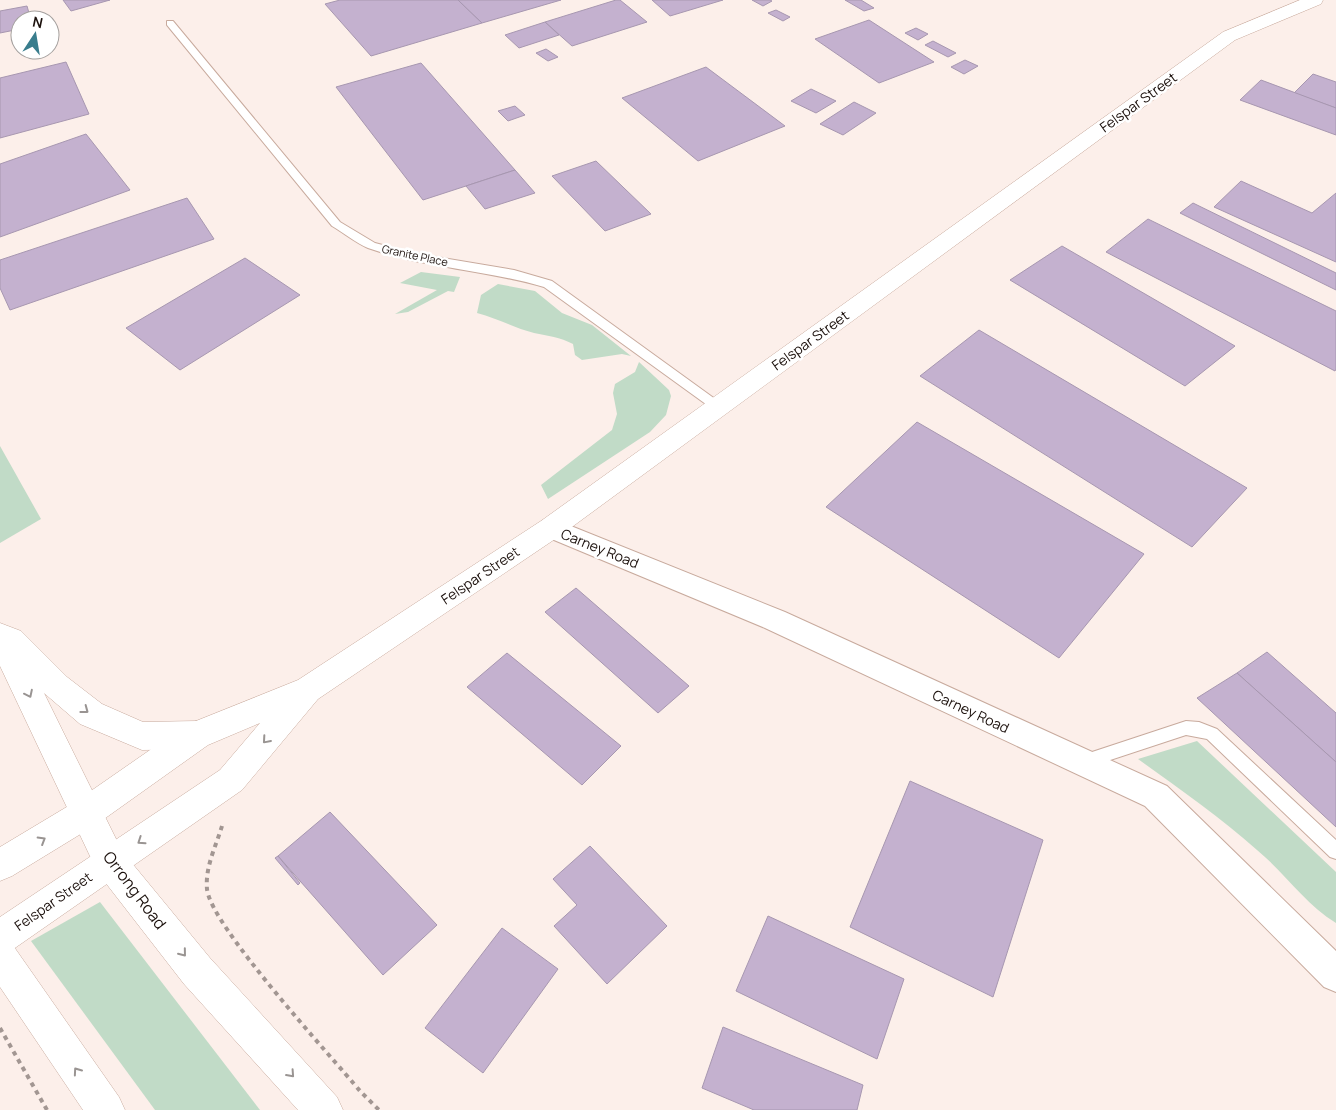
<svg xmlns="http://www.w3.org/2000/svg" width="1336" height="1110" viewBox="0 0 1336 1110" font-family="Manrope,sans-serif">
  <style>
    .green { fill: #c1dbc7 }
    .building { fill: #c4b1cf; stroke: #a797b0 }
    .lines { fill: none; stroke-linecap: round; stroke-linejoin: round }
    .service-casing { stroke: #c8aa9d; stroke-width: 2 }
    .minor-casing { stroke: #c8aa9d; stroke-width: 2 }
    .tertiary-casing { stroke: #c8aa9d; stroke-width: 1 }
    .trunk-casing { stroke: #c8aa9d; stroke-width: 1 }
    .path { stroke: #a29692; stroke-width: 4; stroke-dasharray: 4.5 4.5; stroke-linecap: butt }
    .service { fill: #fff; fill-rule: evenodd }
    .minor { fill: #fff; fill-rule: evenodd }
    .tertiary { fill: #fff; fill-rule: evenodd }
    .trunk { fill: #fff; fill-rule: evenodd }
    .oneway { stroke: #999492 }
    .labels { text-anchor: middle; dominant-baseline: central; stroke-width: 5; stroke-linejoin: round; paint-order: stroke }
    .far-street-label { font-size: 11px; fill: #1c110d; stroke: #fff }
    .street-label { font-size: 14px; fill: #1c110d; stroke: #fff }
    .near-street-label { font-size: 16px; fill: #1c110d; stroke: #fff }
  </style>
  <rect width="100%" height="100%" fill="#fcefea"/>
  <!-- green -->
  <g class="green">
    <path d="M 421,272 L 460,277 L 454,292 L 448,291 L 408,312 L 395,314 L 437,290 L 400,283 Z"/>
    <path d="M 498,284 L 535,291 L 562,313 L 592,325 L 631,356 L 622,354 L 582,360 L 575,355 L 573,344 C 560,337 548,336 534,333 C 514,328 497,318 477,313 L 481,295 Z"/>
    <path d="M 639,362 L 669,390 L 671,396 L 666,415 L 650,432 L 548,499 L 541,485 L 612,430 L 617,414 L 613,393 L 615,384 L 635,372 Z"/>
    <path d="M 0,446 L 41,519 L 0,543 Z"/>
    <path d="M 1197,741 L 1336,872 L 1336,923 C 1305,904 1285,873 1257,850 C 1220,817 1178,788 1138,759 Z"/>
    <path d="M 100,902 L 260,1110 L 155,1110 L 31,941 Z"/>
  </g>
  <!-- building -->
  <g class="building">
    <path d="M 63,0 L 110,0 L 71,11 Z"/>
    <path d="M 340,0 L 458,0 L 482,23 L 371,56 L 325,4 Z"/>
    <path d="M 458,0 L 561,0 L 482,23 Z"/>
    <path d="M 616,0 L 620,0 L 647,22 L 572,46 L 545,22 Z"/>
    <path d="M 652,0 L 723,0 L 670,16 Z"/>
    <path d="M 752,0 L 770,0 L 772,1 L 763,6 Z"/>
    <path d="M 845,0 L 861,0 L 874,8 L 864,11 Z"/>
    <path d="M 27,6 L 31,20 L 20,20 L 20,29 L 0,33 L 0,11 Z"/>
    <path d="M 776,10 L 790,17 L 783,21 L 768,13 Z"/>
    <path d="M 869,20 L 934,62 L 879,83 L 815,39 Z"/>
    <path d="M 545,22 L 559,35 L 519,48 L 505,35 Z"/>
    <path d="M 916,28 L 928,34 L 918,40 L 905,33 Z"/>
    <path d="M 933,41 L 956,53 L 948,57 L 925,45 Z"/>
    <path d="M 546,49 L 558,57 L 548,61 L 536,53 Z"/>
    <path d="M 965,60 L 978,66 L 964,74 L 951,67 Z"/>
    <path d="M 66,62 L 89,114 L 0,138 L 0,78 Z"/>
    <path d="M 421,63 L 515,170 L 423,200 L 336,87 Z"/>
    <path d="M 706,67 L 785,126 L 698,161 L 622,98 Z"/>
    <path d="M 1313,74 L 1336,82 L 1336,108 L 1294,93 Z"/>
    <path d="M 1261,80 L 1336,108 L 1336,135 L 1240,100 Z"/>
    <path d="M 811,89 L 836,101 L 816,113 L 791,101 Z"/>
    <path d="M 854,102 L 876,113 L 843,135 L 820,124 Z"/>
    <path d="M 515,106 L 525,115 L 508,121 L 498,111 Z"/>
    <path d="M 86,134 L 130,190 L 0,237 L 0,164 Z"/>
    <path d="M 596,161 L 651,214 L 605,231 L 552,176 Z"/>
    <path d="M 515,170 L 535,193 L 485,209 L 466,186 Z"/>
    <path d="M 1241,181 L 1312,213 L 1336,193 L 1336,262 L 1214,207 Z"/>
    <path d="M 187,198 L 214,239 L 10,310 L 0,288 L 0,260 Z"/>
    <path d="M 1193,203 L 1336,273 L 1336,290 L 1180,213 Z"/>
    <path d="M 1148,219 L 1336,311 L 1336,369 L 1335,371 L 1106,252 Z"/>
    <path d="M 1062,246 L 1235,346 L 1185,386 L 1010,280 Z"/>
    <path d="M 245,258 L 300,295 L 180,370 L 126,328 Z"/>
    <path d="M 979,330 L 1247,488 L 1192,547 L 920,376 Z"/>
    <path d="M 917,422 L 1144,554 L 1059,658 L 826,507 Z"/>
    <path d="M 576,588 L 689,686 L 658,713 L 545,612 Z"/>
    <path d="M 1267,652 L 1336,713 L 1336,762 L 1237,673 Z"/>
    <path d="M 507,653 L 621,746 L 582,785 L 467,687 Z"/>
    <path d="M 1237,673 L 1336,762 L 1336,827 L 1197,698 Z"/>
    <path d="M 910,781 L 1043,840 L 993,997 L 850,927 Z"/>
    <path d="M 330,812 L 437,925 L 383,975 L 278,856 Z"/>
    <path d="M 590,846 L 667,926 L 607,984 L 554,926 L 577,905 L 553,879 Z"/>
    <path d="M 278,856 L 300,883 L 298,885 L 275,858 Z"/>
    <path d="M 768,916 L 904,979 L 877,1059 L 736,991 Z"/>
    <path d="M 502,928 L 558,969 L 483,1073 L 425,1028 Z"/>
    <path d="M 723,1027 L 863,1085 L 857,1110 L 754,1110 L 702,1088 Z"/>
  </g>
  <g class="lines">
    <!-- service casing -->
    <g class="service-casing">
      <g id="service">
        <path d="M 167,21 L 173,21 L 340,222 L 375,243 L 413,253 L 514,270 L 552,281 L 722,404 L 724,407 L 722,410 L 714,410 L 544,287 C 487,270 425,268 368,248 C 356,243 344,233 332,226 L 167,25 Z"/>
        <path d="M 1186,721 L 1199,722 L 1217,729 L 1336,840 L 1336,859 L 1330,857 L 1207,739 L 1186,735 L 1083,769 L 1077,767 L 1075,762 L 1077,757 L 1083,755 Z"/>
      </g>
    </g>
    <!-- minor casing -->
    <g class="minor-casing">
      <path id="minor" d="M 551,518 L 785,612 L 1167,786 L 1336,951 L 1336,992 L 1324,987 L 1145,806 L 765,628 L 542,535 L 538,528 L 542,521 Z"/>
    </g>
    <!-- tertiary casing -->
    <g class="tertiary-casing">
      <path id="tertiary" d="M 1300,0 L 1323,0 L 1321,4 L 1235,40 L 561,535 L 318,699 L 242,790 L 12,950 L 0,955 L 0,917 L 220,770 L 260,723 L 208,745 L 97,824 L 12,876 L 0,881 L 0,847 L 75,802 L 186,725 L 298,680 L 541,521 L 1223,32 Z"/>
    </g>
    <!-- trunk casing -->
    <g class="trunk-casing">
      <g id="trunk">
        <path d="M 0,623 L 21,631 L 67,677 L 102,704 L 143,722 L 197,721 L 208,725 L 212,735 L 208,745 L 197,749 L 142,750 L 80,724 L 44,693 L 122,851 L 210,958 L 337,1097 L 343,1110 L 298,1110 L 184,984 L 98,873 L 0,666 Z"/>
        <path d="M 0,938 L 12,944 L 119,1097 L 125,1110 L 83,1110 L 0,987 Z"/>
      </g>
    </g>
    <!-- path -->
    <g class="path">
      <path d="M 222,826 C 216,846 205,867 207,889 C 210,925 331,1056 360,1091 L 379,1110"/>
      <path d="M 0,1028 L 47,1110"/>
    </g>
    <!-- service -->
    <use href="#service" class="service"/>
    <!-- minor -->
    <use href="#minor" class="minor"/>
    <!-- tertiary -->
    <use href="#tertiary" class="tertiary"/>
    <!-- trunk -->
    <use href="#trunk" class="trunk"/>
  </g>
  <!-- one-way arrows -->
  <defs><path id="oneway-chevron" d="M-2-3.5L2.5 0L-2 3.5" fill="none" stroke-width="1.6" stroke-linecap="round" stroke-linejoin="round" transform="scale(1.25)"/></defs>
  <g class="oneway">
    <use href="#oneway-chevron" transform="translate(29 694) rotate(64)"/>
    <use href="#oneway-chevron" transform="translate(85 710) rotate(37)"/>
    <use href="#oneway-chevron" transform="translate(266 740) rotate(131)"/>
    <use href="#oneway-chevron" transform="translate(42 840) rotate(-31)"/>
    <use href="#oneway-chevron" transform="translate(141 841) rotate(146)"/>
    <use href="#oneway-chevron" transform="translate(183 953) rotate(51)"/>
    <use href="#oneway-chevron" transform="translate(77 1071) rotate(-125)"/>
    <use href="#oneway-chevron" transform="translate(291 1074) rotate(48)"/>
  </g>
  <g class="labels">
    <!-- far-street labels -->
    <g class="far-street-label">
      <text transform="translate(415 255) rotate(12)">Granite Place</text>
    </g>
    <!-- street labels -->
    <g class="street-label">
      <text transform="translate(1138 102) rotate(-36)">Felspar Street</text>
      <text transform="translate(810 340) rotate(-36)">Felspar Street</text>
      <text transform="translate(600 548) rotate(22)">Carney Road</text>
      <text transform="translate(480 575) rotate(-34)">Felspar Street</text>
      <text transform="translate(971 711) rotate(25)">Carney Road</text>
      <text transform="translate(53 901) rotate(-35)">Felspar Street</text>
    </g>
    <!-- near-street labels -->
    <g class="near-street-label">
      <text transform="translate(135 890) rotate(53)">Orrong Road</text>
    </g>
  </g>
  <!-- north arrow -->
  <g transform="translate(35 35) rotate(12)"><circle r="24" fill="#ffffff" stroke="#a4a09e"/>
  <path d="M0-4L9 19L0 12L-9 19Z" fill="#397d8d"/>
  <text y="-8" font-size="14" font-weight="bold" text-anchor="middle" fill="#1c110d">N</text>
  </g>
</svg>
